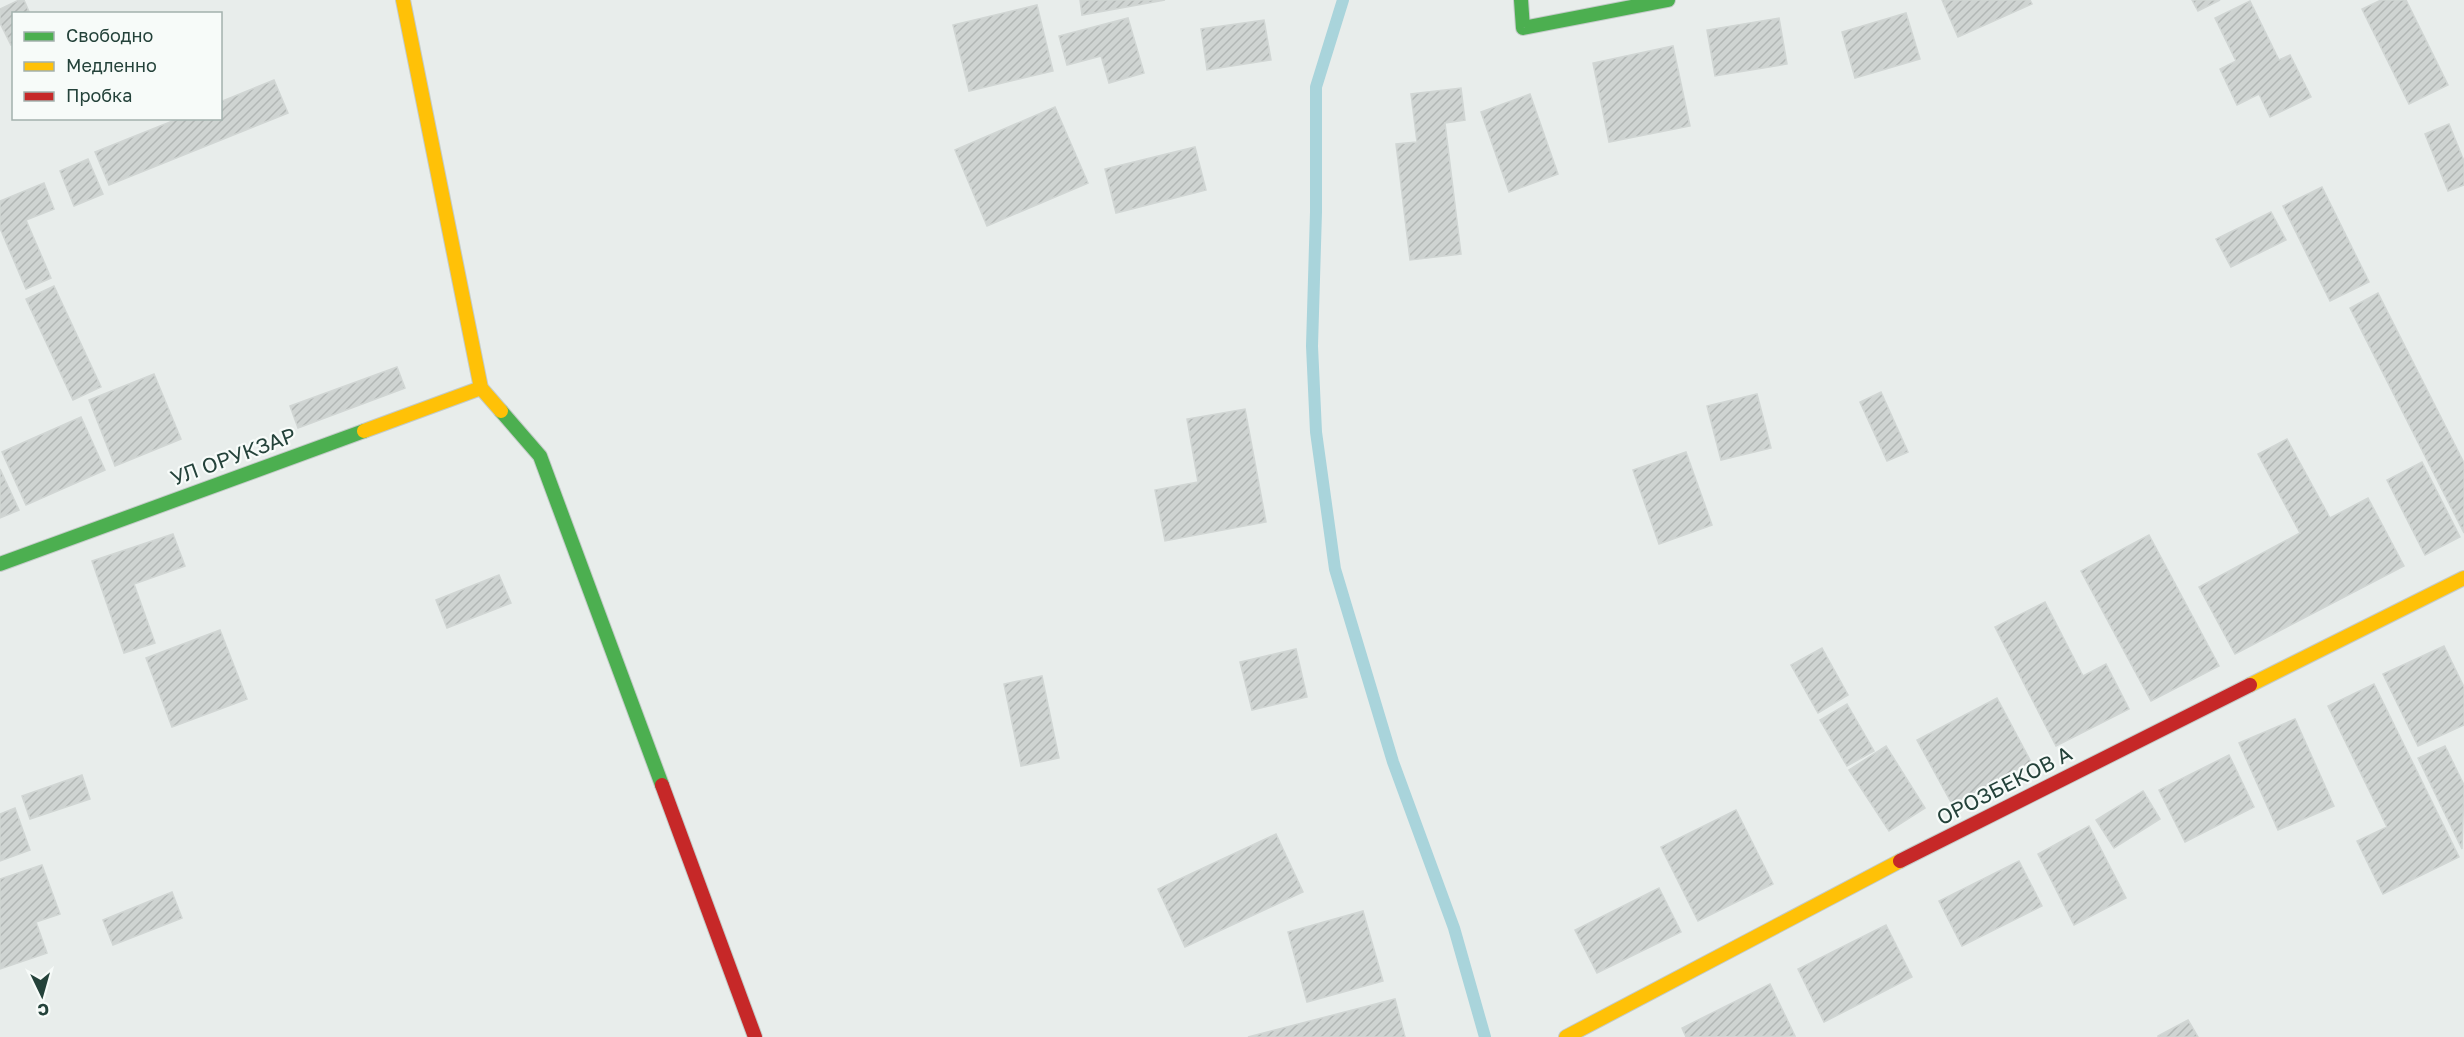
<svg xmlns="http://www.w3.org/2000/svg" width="2464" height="1037" viewBox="0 0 2464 1037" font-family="'Golos Text',sans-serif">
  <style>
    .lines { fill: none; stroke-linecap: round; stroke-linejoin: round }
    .stream { stroke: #a9d4db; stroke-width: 12 }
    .building { fill: url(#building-hatch); stroke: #d1d6d4; stroke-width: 1.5 }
    .fast-casing { stroke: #c3cbc8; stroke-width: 16 }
    .slow-casing { stroke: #c3cbc8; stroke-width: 16 }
    .jam-casing { stroke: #c3cbc8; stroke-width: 16 }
    .fast { stroke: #4caf50; stroke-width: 14 }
    .slow { stroke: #ffc107; stroke-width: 14 }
    .jam { stroke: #c62828; stroke-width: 14 }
    .labels { text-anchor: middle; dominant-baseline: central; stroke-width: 4.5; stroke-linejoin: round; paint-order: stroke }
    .street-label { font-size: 21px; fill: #24423a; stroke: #f7fbf9 }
  </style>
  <defs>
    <pattern id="building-hatch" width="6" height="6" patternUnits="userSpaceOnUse" patternTransform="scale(1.5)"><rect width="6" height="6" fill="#cfd4d2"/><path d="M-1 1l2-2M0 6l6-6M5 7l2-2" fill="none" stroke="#b2b7b5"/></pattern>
  </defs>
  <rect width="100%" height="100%" fill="#e8edeb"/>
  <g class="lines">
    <!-- stream -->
    <path class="stream" d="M 1343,0 L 1316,87 L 1316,212 L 1312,346 L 1316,432 L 1335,569 L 1393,762 L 1454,928 L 1485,1037"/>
  </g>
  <!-- building -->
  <g class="building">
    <path d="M 19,0 L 24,0 L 30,14 L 14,14 L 14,44 L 11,45 L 0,23 L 0,9 Z"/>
    <path d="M 1080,0 L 1165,0 L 1082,15 Z"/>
    <path d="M 1942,0 L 2030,0 L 2032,4 L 1958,37 Z"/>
    <path d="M 2192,0 L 2220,0 L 2198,11 Z"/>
    <path d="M 2381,0 L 2406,0 L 2448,85 L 2409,104 L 2362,9 Z"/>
    <path d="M 2250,1 L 2279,60 L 2290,55 L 2311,97 L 2270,117 L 2259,94 L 2237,105 L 2220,69 L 2236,61 L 2215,18 Z"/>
    <path d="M 1037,5 L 1053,71 L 969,91 L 953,25 Z"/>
    <path d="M 1906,13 L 1920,59 L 1855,78 L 1842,32 Z"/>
    <path d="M 1128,18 L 1144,73 L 1109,83 L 1101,56 L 1067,65 L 1059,36 Z"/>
    <path d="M 1779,18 L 1787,64 L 1715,76 L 1707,30 Z"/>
    <path d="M 1264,20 L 1271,60 L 1207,70 L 1201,29 Z"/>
    <path d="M 1673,46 L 1690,126 L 1609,142 L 1593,63 Z"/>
    <path d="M 274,80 L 288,113 L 109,185 L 95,152 L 180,118 L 220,118 L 220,102 Z"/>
    <path d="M 1461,88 L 1465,120 L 1445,123 L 1461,254 L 1410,260 L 1396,144 L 1417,142 L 1411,94 Z"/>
    <path d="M 1530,94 L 1558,174 L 1509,192 L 1481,112 Z"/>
    <path d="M 1055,107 L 1088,183 L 987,226 L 955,150 Z"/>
    <path d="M 2449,124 L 2464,161 L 2464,185 L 2448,191 L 2425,134 Z"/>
    <path d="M 1195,147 L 1206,190 L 1116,213 L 1105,169 Z"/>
    <path d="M 88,159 L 103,194 L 74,206 L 60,171 Z"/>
    <path d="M 44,183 L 54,209 L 26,220 L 51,278 L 26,289 L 0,228 L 0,201 Z"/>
    <path d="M 2322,187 L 2369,282 L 2330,301 L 2283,206 Z"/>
    <path d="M 2271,212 L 2286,240 L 2231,267 L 2216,239 Z"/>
    <path d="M 54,286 L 101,387 L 73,400 L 26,299 Z"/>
    <path d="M 2378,293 L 2464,463 L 2464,533 L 2350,308 Z"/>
    <path d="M 397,367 L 405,388 L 298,428 L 290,406 Z"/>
    <path d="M 154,374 L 181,439 L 115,466 L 89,400 Z"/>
    <path d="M 1881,392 L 1908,452 L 1887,461 L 1860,402 Z"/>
    <path d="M 1757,394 L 1771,448 L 1721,460 L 1707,406 Z"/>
    <path d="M 1245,409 L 1266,522 L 1165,541 L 1155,490 L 1198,482 L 1187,419 Z"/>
    <path d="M 81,417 L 105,470 L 26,505 L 2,452 Z"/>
    <path d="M 2287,439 L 2330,518 L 2368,498 L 2404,566 L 2235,654 L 2199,587 L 2300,533 L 2258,454 Z"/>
    <path d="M 1686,452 L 1712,525 L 1659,544 L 1633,470 Z"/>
    <path d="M 2422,462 L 2460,537 L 2425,555 L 2387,480 Z"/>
    <path d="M 0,469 L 19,510 L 0,518 Z"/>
    <path d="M 173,534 L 185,566 L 134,584 L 155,643 L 124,653 L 92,561 Z"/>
    <path d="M 2149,535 L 2219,666 L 2151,701 L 2081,571 Z"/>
    <path d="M 499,575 L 511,603 L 447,628 L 436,600 Z"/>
    <path d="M 2045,602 L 2083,676 L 2106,664 L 2129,709 L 2056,746 L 1995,627 Z"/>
    <path d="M 220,630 L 247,699 L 172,727 L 146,658 Z"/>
    <path d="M 2444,646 L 2464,687 L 2464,725 L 2418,746 L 2383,674 Z"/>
    <path d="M 1822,648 L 1848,695 L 1818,713 L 1791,665 Z"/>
    <path d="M 1296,649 L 1307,697 L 1252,710 L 1240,662 Z"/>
    <path d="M 1042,676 L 1059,758 L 1021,766 L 1004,684 Z"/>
    <path d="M 2374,684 L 2459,857 L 2383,894 L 2357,841 L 2387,827 L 2328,706 Z"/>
    <path d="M 1997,698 L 2031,762 L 1952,804 L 1917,740 Z"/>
    <path d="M 1847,704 L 1874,751 L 1847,766 L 1820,720 Z"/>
    <path d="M 2295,719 L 2334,806 L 2278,830 L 2239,743 Z"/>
    <path d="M 1886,746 L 1925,808 L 1889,831 L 1849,770 Z"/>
    <path d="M 2445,746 L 2464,785 L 2462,849 L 2418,758 Z"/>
    <path d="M 2229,755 L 2254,807 L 2185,842 L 2159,790 Z"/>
    <path d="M 82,775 L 90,799 L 30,819 L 22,796 Z"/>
    <path d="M 2143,791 L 2160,819 L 2114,848 L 2096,820 Z"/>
    <path d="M 15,808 L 30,850 L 0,861 L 0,814 Z"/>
    <path d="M 1736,810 L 1773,884 L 1698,921 L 1661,847 Z"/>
    <path d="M 2089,826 L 2126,898 L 2074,925 L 2038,854 Z"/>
    <path d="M 1276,834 L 1303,892 L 1185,947 L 1158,889 Z"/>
    <path d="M 2019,861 L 2042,906 L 1962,946 L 1939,901 Z"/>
    <path d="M 42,865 L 60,914 L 36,922 L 47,953 L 0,969 L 0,879 Z"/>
    <path d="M 1659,888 L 1681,932 L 1597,973 L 1575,930 Z"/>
    <path d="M 172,892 L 182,918 L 113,945 L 103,920 Z"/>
    <path d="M 1363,911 L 1383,981 L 1307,1002 L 1288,932 Z"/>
    <path d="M 1886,925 L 1912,977 L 1824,1022 L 1798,969 Z"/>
    <path d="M 1770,984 L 1795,1036 L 1686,1037 L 1682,1028 Z"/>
    <path d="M 1395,999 L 1405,1037 L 1248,1037 Z"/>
    <path d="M 2188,1020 L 2198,1037 L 2158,1037 L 2158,1036 Z"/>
  </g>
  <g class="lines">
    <!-- fast casing -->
    <g class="fast-casing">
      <g id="fast">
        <path d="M 1521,0 L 1523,28 L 1668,0"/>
        <path d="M 501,411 L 540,456 L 662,785"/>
        <path d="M 0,564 L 364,431"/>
      </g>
    </g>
    <!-- slow casing -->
    <g class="slow-casing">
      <g id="slow">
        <path d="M 403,0 L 481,388 L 501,411"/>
        <path d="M 364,431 L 481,388"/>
        <path d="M 2250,685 L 2464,578"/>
        <path d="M 1566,1037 L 1900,861"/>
      </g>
    </g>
    <!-- jam casing -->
    <g class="jam-casing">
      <g id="jam">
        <path d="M 662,785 L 755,1037"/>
        <path d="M 1900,861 L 2250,685"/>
      </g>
    </g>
    <!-- fast -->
    <use href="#fast" class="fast"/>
    <!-- slow -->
    <use href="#slow" class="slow"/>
    <!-- jam -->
    <use href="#jam" class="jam"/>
  </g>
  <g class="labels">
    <!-- street labels -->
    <g class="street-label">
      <text transform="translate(233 456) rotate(-20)">УЛ ОРУКЗАР</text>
      <text transform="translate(2004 785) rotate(-27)">ОРОЗБЕКОВ А</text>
    </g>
  </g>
  <!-- legend -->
  <rect x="12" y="12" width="210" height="108" fill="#f7fbf9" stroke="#a3b1ad" stroke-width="1.5"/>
  <rect x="24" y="32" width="30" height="9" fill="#4caf50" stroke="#a3b1ad" stroke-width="1.5"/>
  <text x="66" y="42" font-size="18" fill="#24423a">Свободно</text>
  <rect x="24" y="62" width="30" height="9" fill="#ffc107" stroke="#a3b1ad" stroke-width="1.5"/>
  <text x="66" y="72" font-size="18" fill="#24423a">Медленно</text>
  <rect x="24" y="92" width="30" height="9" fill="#c62828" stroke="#a3b1ad" stroke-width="1.5"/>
  <text x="66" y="102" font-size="18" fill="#24423a">Пробка</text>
  <!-- north arrow -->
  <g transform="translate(42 995) rotate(175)" stroke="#f7fbf9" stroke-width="4.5" paint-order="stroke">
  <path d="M0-4.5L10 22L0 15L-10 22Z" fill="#24423a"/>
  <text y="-9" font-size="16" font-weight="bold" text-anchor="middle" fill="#24423a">С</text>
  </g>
</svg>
